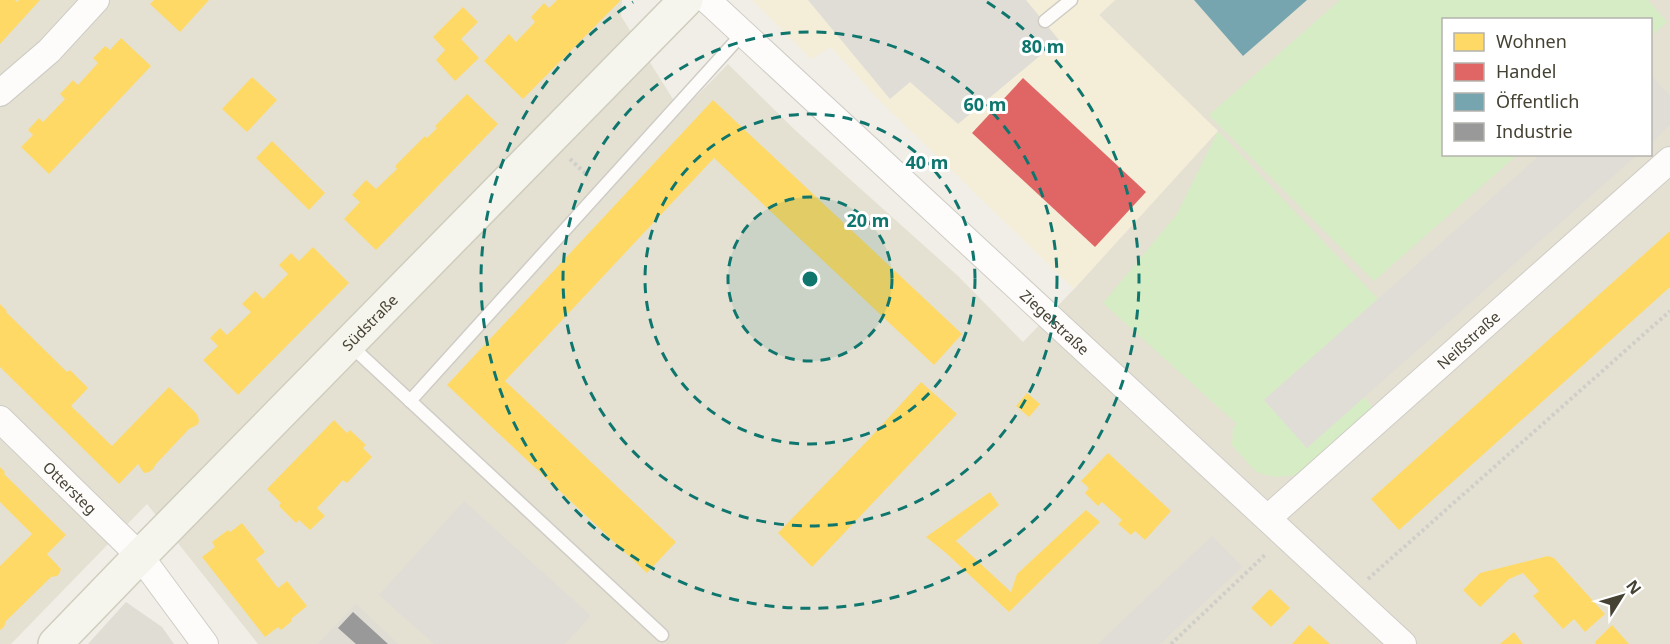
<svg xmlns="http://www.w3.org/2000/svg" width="1670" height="644" viewBox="0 0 1670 644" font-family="'Noto Sans',sans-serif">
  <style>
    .residential { fill: #e4e1d3; fill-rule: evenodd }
    .commercial { fill: #f4edd8 }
    .industrial { fill: #e0ddd5 }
    .green { fill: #d6ecc4 }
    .parking { fill: #dfddd6 }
    .homes { fill: #ffd966 }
    .shops { fill: #e06666 }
    .public { fill: #76a5af }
    .industry { fill: #999 }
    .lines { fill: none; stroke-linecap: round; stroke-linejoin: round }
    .service-casing { stroke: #ceccc4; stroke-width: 15 }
    .minor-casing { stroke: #ceccc4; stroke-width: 28 }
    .secondary-casing { stroke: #cfcdbd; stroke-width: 36 }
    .path { stroke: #d0cec9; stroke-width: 4; stroke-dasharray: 3 3; stroke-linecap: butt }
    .service { stroke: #fdfcfb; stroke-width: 12 }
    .minor { stroke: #fdfcfb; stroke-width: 26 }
    .secondary { stroke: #f6f5ed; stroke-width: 33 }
    .ring { fill: none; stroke: #0f766e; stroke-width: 3; stroke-dasharray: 10 8 }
    .labels { text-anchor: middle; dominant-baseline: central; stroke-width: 6; stroke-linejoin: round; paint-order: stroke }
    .street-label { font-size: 15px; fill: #454133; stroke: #fff }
    .centre { fill: #0f766e; stroke: #fff; stroke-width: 3 }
    .ring-label { font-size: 18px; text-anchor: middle; font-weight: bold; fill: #0f766e; stroke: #fff; stroke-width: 6; stroke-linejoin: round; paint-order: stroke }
  </style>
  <rect width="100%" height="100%" fill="#f0eee6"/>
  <!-- residential -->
  <path class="residential" d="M 0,0 L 622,0 L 621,16 L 681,112 L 728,64 L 796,131 L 958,276 L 1023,342 L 1074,289 L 1217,131 L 1099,15 L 1115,0 L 1670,0 L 1670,644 L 258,644 L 147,504 L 11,644 L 0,644 ZM 1444,20 L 1650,20 L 1650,154 L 1444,154 Z"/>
  <!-- commercial -->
  <path class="commercial" d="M 752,0 L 1115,0 L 1099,15 L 1218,131 L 1074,289 L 882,103 L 831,47 L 811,59 Z"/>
  <!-- industrial -->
  <g class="industrial">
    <path d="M 126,602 L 162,627 L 174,644 L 88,644 Z"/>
    <path d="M 356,604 L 398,644 L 318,644 Z"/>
  </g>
  <!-- green -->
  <g class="green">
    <path d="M 1340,0 L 1648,0 L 1667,22 L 1651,36 L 1650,20 L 1444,20 L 1444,154 L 1517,155 L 1374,281 L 1209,115 Z"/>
    <path d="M 1218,131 L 1378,299 L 1264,400 L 1307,448 L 1364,397 L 1374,409 L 1300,475 L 1275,477 L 1256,472 L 1232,445 L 1233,428 L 1237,424 L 1103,303 L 1177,214 Z"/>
  </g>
  <!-- parking -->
  <g class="parking">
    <path d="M 808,0 L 1026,0 L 1059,40 L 958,124 L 910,82 L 890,99 Z"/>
    <path d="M 1650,74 L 1670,96 L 1670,125 L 1651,143 Z"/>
    <path d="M 1540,155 L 1637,155 L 1307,448 L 1264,400 Z"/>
    <path d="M 464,501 L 591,616 L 565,644 L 434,644 L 379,595 Z"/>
    <path d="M 1212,536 L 1242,567 L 1160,644 L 1098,644 Z"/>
  </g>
  <!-- homes -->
  <g class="homes">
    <path d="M 0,0 L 15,0 L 17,2 L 19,0 L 40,0 L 0,44 Z"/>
    <path d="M 154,0 L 209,0 L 180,32 L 150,4 Z"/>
    <path d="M 557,0 L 621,0 L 523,99 L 484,61 L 509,34 L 516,42 L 535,22 L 531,17 L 544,3 L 549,8 Z"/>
    <path d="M 463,7 L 478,22 L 461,39 L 479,58 L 455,81 L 436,60 L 445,50 L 433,37 Z"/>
    <path d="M 121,38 L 151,66 L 49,174 L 21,147 L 33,135 L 28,130 L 39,118 L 43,122 L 65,99 L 60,94 L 73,80 L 78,85 L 98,63 L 93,58 L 105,46 L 110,50 Z"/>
    <path d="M 252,77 L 277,100 L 247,132 L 222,109 Z"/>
    <path d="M 467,94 L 498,124 L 376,250 L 344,219 L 360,202 L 352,195 L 366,180 L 376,189 L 397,169 L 395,166 L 425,136 L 427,138 L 437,128 L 435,126 Z"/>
    <path d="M 713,100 L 962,334 L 934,365 L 714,158 L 505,381 L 676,542 L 647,573 L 447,385 Z"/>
    <path d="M 272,141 L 325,193 L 309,210 L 256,158 Z"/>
    <path d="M 1670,231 L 1670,287 L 1399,530 L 1371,499 Z"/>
    <path d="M 313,247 L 349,283 L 238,395 L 203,360 L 218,346 L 210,338 L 220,328 L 227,335 L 251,312 L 242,304 L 255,291 L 263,299 L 288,274 L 279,265 L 291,253 L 299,261 Z"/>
    <path d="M 0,304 L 7,311 L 6,312 L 67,372 L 70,370 L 88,388 L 71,406 L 112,446 L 169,387 L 195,412 L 198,416 L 199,422 L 197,425 L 189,429 L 156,464 L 153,469 L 149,472 L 144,473 L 138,464 L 119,484 L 0,367 Z"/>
    <path d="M 921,382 L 957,414 L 812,567 L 778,533 L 870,438 Z"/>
    <path d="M 1027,393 L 1040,404 L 1029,417 L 1016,406 Z"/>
    <path d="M 334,420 L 347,433 L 350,430 L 366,445 L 363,448 L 372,457 L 347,483 L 343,480 L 317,508 L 325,516 L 310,530 L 299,520 L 296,523 L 279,506 L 281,503 L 267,489 Z"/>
    <path d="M 1108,453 L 1171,511 L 1145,540 L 1135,531 L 1131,535 L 1118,524 L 1122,520 L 1102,502 L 1098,506 L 1085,493 L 1089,488 L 1081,481 Z"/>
    <path d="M 0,467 L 5,472 L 4,474 L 66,535 L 47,554 L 59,567 L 61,569 L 59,574 L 57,576 L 51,577 L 6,621 L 4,627 L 0,630 L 0,566 L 32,534 L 0,502 Z"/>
    <path d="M 990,492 L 999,505 L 956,541 L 1011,592 L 1017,574 L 1086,510 L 1100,522 L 1009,612 L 946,553 L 926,537 Z"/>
    <path d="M 242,523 L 265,552 L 256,559 L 265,571 L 278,588 L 287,581 L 307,606 L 291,619 L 292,621 L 281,630 L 278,627 L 265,637 L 202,557 L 215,547 L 212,542 L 228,530 L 230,532 Z"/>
    <path d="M 1548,556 L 1554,558 L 1605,614 L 1585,632 L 1574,619 L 1563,629 L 1533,596 L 1539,591 L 1523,573 L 1509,579 L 1480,607 L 1463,590 L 1480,573 Z"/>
    <path d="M 1270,589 L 1290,608 L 1271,627 L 1251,608 Z"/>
    <path d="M 1309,625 L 1330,644 L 1292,644 Z"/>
    <path d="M 1612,625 L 1629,644 L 1596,644 L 1595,642 Z"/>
    <path d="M 1514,632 L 1523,644 L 1500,644 Z"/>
  </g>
  <!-- shops -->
  <path class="shops" d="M 1023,78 L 1146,192 L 1095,247 L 972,133 Z"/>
  <!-- public -->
  <path class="public" d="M 1194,0 L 1307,0 L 1243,56 Z"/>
  <!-- industry -->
  <path class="industry" d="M 353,612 L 388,644 L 356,644 L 338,628 Z"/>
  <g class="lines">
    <!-- service casing -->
    <g class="service-casing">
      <g id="service">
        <path d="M 1045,21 L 1071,0"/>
        <path d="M 349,344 L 662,635"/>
        <path d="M 410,401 L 743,33"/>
      </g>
    </g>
    <!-- minor casing -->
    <g class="minor-casing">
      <g id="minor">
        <path id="s1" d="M 707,0 L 1403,644"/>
        <path d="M 0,93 L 49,51 L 96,0"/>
        <path id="s2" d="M 0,419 L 140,556 L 205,644"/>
        <path id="s3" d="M 1268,518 L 1670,160"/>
      </g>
    </g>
    <!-- secondary casing -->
    <g class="secondary-casing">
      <g id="secondary">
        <path id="s4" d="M 55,644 L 140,556 L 686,0"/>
      </g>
    </g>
    <!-- path -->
    <g class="path">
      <path d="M 570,159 L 588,176"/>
      <path d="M 1368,579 L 1670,311"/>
      <path d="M 1171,644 L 1266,554"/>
    </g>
    <!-- service -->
    <use href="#service" class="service"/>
    <!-- minor -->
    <use href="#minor" class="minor"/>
    <!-- secondary -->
    <use href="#secondary" class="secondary"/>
  </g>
  <!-- distance rings -->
  <circle cx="810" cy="279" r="82" fill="#0f766e" fill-opacity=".12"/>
  <g class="ring">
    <circle cx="810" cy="279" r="82"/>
    <circle cx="810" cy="279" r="165"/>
    <circle cx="810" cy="279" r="247"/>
    <path d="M987 2A329 329 0 1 1 633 2"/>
  </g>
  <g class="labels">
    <!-- street labels -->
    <g class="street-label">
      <text stroke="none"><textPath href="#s4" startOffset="450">Südstraße</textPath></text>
      <text stroke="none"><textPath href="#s1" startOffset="474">Ziegelstraße</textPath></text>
      <text stroke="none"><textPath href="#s3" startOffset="268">Neißstraße</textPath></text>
      <text stroke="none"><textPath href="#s2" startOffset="98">Ottersteg</textPath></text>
    </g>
  </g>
  <circle cx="810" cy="279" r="9" class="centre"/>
  <g class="ring-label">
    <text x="1043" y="53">80 m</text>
    <text x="985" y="111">60 m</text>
    <text x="927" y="169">40 m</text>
    <text x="868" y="227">20 m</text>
  </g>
  <!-- legend -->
  <rect x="1442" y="18" width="210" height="138" fill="#ffffff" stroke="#b5b3ad" stroke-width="1.5"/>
  <rect x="1454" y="33" width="30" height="18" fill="#ffd966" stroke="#b5b3ad" stroke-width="1.5"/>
  <text x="1496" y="48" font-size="18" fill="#454133">Wohnen</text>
  <rect x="1454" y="63" width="30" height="18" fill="#e06666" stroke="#b5b3ad" stroke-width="1.5"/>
  <text x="1496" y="78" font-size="18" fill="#454133">Handel</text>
  <rect x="1454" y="93" width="30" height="18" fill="#76a5af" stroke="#b5b3ad" stroke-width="1.5"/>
  <text x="1496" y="108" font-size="18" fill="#454133">Öffentlich</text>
  <rect x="1454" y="123" width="30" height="18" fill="#999999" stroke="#b5b3ad" stroke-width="1.5"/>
  <text x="1496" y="138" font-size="18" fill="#454133">Industrie</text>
  <!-- north arrow -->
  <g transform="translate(1622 596) rotate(53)" stroke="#ffffff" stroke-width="4.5" paint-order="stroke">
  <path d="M0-4.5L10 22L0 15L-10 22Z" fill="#454133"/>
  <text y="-9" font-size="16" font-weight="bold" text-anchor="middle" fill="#454133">N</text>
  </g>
</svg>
